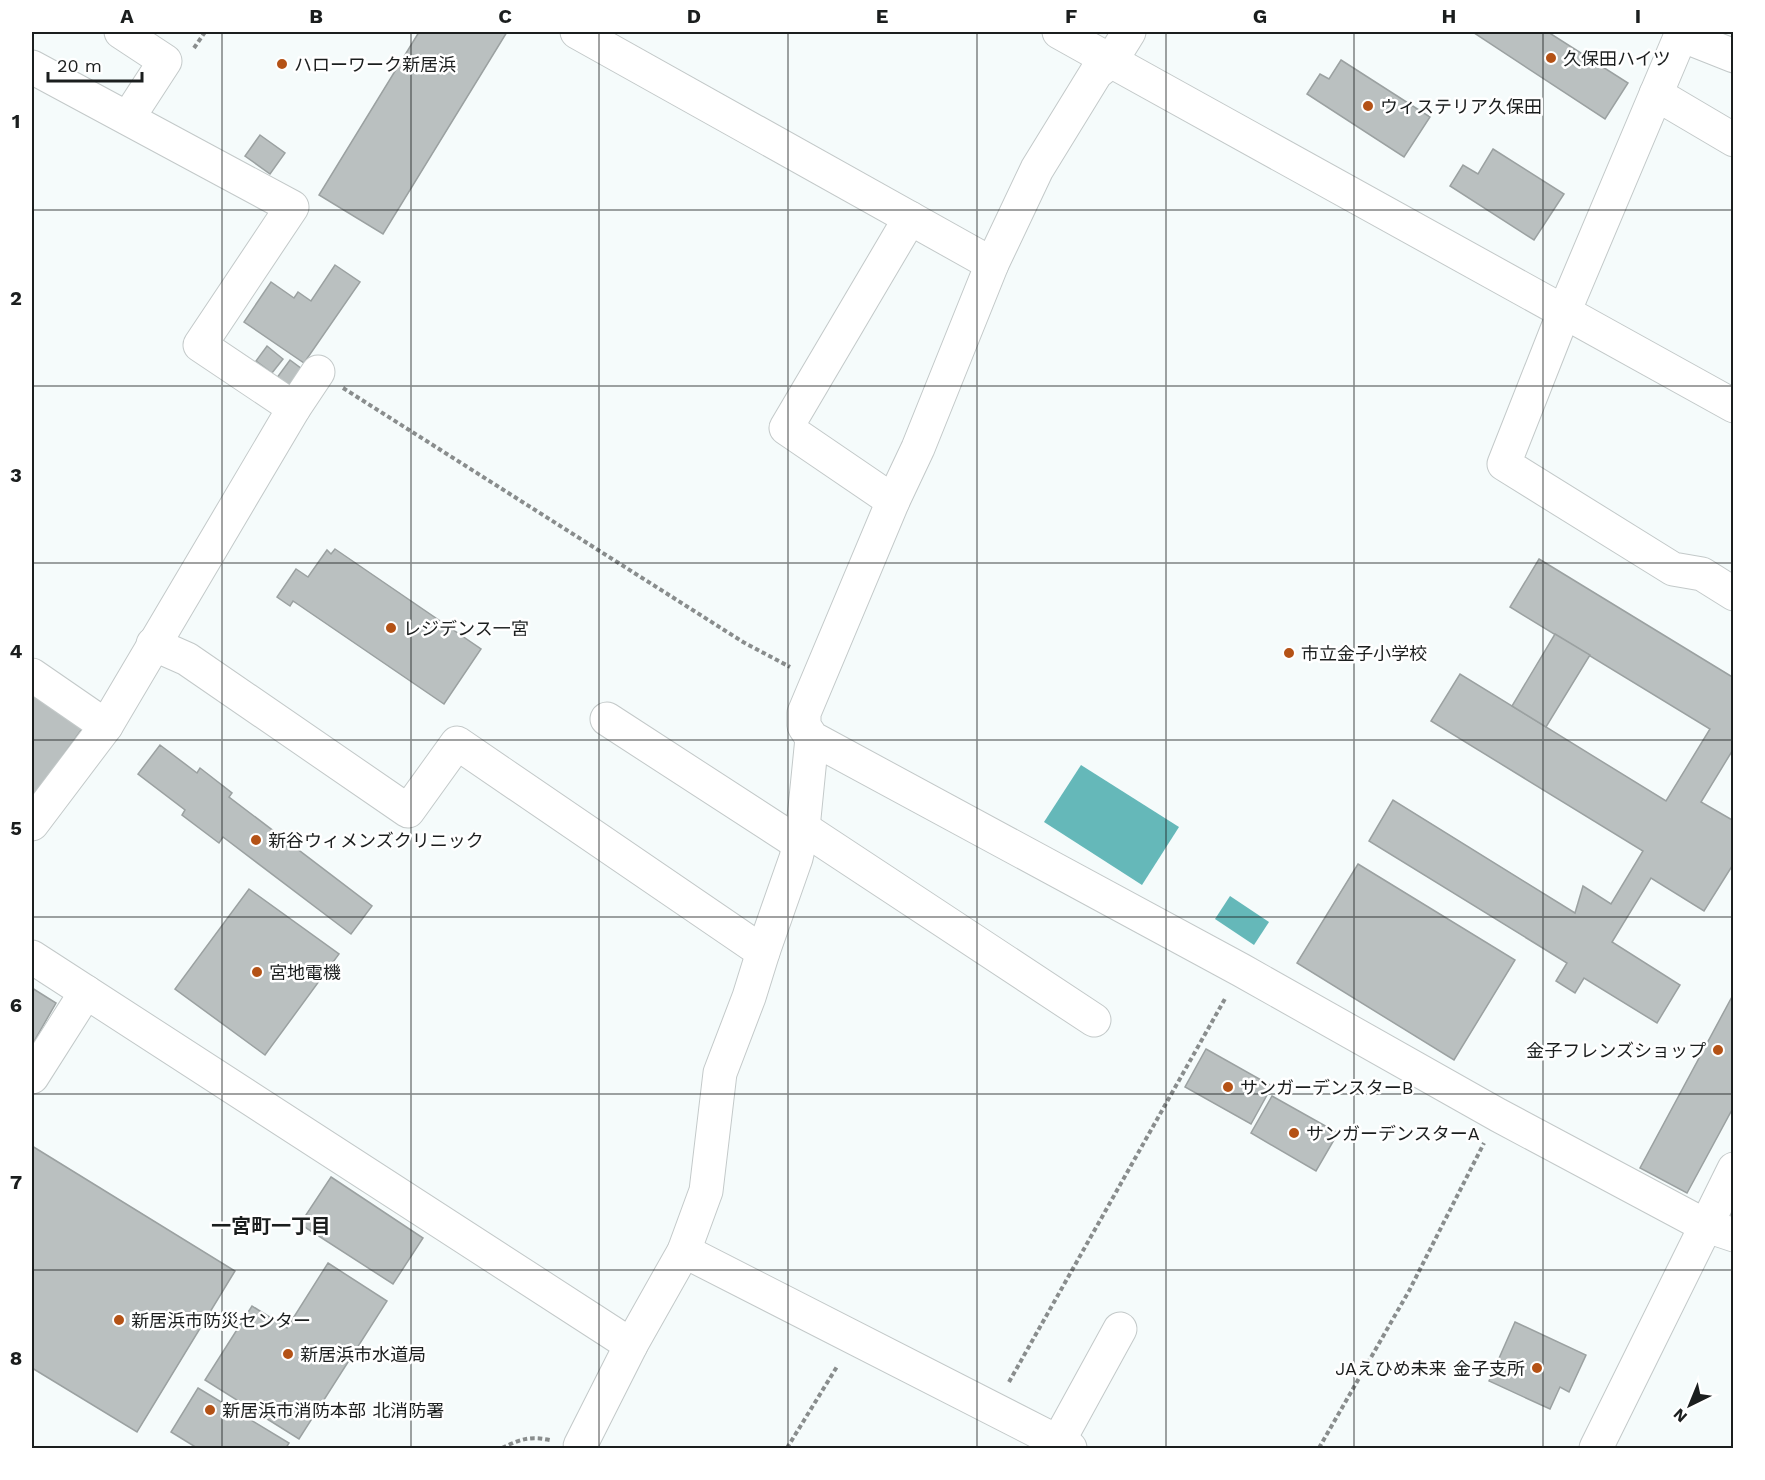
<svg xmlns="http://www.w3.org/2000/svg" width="1765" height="1480" viewBox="0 0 1765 1480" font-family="'Work Sans','Noto Sans JP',sans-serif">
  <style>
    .water { fill: #65b8b9 }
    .building { fill: #bac0c0; stroke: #9ba1a1; stroke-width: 1.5 }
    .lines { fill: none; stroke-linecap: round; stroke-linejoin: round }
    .minor-casing { stroke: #c3c9c9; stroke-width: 35 }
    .path { stroke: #898d8d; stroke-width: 4; stroke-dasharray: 4.5 3; stroke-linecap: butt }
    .minor { stroke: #fff; stroke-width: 33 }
    .grid { fill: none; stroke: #1b1e1e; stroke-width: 1.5; stroke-opacity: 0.55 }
    .poi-dot { fill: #b45216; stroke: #fff; stroke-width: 2 }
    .labels { text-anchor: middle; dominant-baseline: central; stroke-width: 5; stroke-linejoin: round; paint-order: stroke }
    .poi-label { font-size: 18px; fill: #1b1e1e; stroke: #fff; text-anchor: start }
    .neighbourhood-label { font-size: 20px; font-weight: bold; fill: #1b1e1e; stroke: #fff }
    .neatline { fill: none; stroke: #1b1e1e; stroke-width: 2 }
    .grid-label { font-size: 20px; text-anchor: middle; font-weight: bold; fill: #1b1e1e }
  </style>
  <rect width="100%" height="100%" fill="#f5fbfb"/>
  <!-- water -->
  <g class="water">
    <path d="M 1081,765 L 1179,827 L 1142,885 L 1044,822 Z"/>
    <path d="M 1230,896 L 1269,922 L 1254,945 L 1215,919 Z"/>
  </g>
  <!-- building -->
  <g class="building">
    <path d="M 419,32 L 507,32 L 383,234 L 319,195 Z"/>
    <path d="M 1475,32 L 1548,32 L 1628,83 L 1605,119 L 1474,33 Z"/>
    <path d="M 1341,60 L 1430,117 L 1404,157 L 1307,94 L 1320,74 L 1329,79 Z"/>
    <path d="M 260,135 L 285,153 L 270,174 L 245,156 Z"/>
    <path d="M 1493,149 L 1564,194 L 1534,240 L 1450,186 L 1463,165 L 1478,174 Z"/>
    <path d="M 335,265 L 360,282 L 304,363 L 244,322 L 271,282 L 294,298 L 298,292 L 311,301 Z"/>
    <path d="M 267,346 L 283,359 L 272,373 L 256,361 Z"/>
    <path d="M 290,360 L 306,372 L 292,391 L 276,379 Z"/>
    <path d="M 335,549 L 481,649 L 444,704 L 293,601 L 290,606 L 277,597 L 296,569 L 308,577 L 327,550 L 331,554 Z"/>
    <path d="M 1539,559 L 1734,678 L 1734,748 L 1701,802 L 1734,821 L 1734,863 L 1704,911 L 1651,878 L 1612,942 L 1680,985 L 1657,1023 L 1584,978 L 1575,993 L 1556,981 L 1567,963 L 1369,841 L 1393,800 L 1575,913 L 1583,886 L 1611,904 L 1643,851 L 1431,721 L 1460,674 L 1666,801 L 1710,729 L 1510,607 Z"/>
    <path d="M 1555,634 L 1590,655 L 1546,727 L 1512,706 Z"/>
    <path d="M 32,693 L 82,729 L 32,799 Z"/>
    <path d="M 160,745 L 197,773 L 200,768 L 232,793 L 229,797 L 372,906 L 351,934 L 223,837 L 219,843 L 182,815 L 185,810 L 138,774 Z"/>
    <path d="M 1358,864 L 1515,960 L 1454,1060 L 1297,963 Z"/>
    <path d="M 249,889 L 339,954 L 265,1055 L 175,989 Z"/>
    <path d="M 32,988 L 56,1003 L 32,1045 Z"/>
    <path d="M 1734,993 L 1734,1106 L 1687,1193 L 1640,1168 Z"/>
    <path d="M 1206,1049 L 1272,1086 L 1251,1124 L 1185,1087 Z"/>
    <path d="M 1272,1096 L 1338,1133 L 1316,1171 L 1251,1133 Z"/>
    <path d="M 32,1146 L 235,1271 L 137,1432 L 32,1368 Z"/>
    <path d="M 331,1177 L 423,1238 L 393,1284 L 300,1224 Z"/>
    <path d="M 328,1263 L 387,1301 L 299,1439 L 205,1380 L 252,1306 L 287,1328 Z"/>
    <path d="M 1515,1322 L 1586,1355 L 1569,1392 L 1560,1387 L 1550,1409 L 1489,1381 Z"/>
    <path d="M 198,1388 L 289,1443 L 286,1448 L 197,1448 L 171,1432 Z"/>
  </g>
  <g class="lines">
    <!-- minor casing -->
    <g class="minor-casing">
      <g id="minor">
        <path d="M 121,32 L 165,61 L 128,118"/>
        <path d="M 577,32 L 992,264"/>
        <path d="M 1059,32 L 1111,61 L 1096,73 L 1037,169 L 992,264 L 918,448 L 893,501 L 804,713 L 804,726 L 812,738 L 1241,970 L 1498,1115 L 1704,1225 L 1734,1235"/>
        <path d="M 1129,32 L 1111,61 L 1734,406"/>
        <path d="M 1734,56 L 1681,35 L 1564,312 L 1504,464 L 1673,569 L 1702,574 L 1734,594"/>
        <path d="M 32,67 L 292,207 L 200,345 L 294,408 L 106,726 L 32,824"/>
        <path d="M 1656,94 L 1734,140"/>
        <path d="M 294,408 L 318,372"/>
        <path d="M 893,501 L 786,428 L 910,218"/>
        <path d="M 153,644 L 187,659 L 408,811 L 457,743 L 763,952"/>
        <path d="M 32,675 L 106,726"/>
        <path d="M 607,719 L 798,843"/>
        <path d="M 803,828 L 1094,1020"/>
        <path d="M 32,957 L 631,1345 L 684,1251 L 706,1191 L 720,1073 L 749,997 L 763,952 L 796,858 L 803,828 L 812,738"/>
        <path d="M 32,1077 L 86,992"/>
        <path d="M 684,1251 L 1070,1448"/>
        <path d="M 1058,1442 L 1120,1329"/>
        <path d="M 582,1448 L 580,1446 L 631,1345"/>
        <path d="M 1596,1448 L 1734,1169"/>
      </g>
    </g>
    <!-- path -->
    <g class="path">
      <path d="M 194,48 L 205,32"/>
      <path d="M 343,388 L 743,642 L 790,667"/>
      <path d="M 1009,1382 L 1226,997"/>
      <path d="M 502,1448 C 521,1439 529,1436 550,1440"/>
      <path d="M 787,1448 L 838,1365"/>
      <path d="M 1319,1448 L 1409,1291 L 1484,1143"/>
    </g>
    <!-- minor -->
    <use href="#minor" class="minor"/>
  </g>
  <!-- grid -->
  <path class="grid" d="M 222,32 L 222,1448M 411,32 L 411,1448M 599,32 L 599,1448M 788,32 L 788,1448M 977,32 L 977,1448M 1166,32 L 1166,1448M 1354,32 L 1354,1448M 1543,32 L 1543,1448M 32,210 L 1734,210M 32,386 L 1734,386M 32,563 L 1734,563M 32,740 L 1734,740M 32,917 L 1734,917M 32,1094 L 1734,1094M 32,1270 L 1734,1270"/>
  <!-- markers -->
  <g class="poi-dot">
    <circle cx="1551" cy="58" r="6"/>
    <circle cx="282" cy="64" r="6"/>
    <circle cx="1368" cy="106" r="6"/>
    <circle cx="391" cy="628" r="6"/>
    <circle cx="1289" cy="653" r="6"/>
    <circle cx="256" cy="840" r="6"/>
    <circle cx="257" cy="972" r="6"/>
    <circle cx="1718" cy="1050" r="6"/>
    <circle cx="1228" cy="1087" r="6"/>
    <circle cx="1294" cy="1133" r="6"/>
    <circle cx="119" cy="1320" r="6"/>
    <circle cx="288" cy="1354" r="6"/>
    <circle cx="1537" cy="1368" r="6"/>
    <circle cx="210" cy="1410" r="6"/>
  </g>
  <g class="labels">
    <!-- poi labels -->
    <g class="poi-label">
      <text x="1563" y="58">久保田ハイツ</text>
      <text x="294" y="64">ハローワーク新居浜</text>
      <text x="1380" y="106">ウィステリア久保田</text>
      <text x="403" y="628">レジデンス一宮</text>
      <text x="1301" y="653">市立金子小学校</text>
      <text x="268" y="840">新谷ウィメンズクリニック</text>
      <text x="269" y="972">宮地電機</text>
      <text x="1706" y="1050" text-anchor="end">金子フレンズショップ</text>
      <text x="1240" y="1087">サンガーデンスターB</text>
      <text x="1306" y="1133">サンガーデンスターA</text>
      <text x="131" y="1320">新居浜市防災センター</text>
      <text x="300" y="1354">新居浜市水道局</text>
      <text x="1525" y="1368" text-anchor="end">JAえひめ未来 金子支所</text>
      <text x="222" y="1410">新居浜市消防本部 北消防署</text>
    </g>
    <!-- neighbourhood labels -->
    <g class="neighbourhood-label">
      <text x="271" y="1226">一宮町一丁目</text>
    </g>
  </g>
  <!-- border -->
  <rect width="1765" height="1480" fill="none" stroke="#ffffff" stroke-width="66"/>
  <!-- north arrow -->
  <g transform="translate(1690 1405) rotate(223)" stroke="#ffffff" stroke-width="4.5" paint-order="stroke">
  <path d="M0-4.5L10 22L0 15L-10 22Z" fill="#1b1e1e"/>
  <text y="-9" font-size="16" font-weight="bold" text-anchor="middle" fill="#1b1e1e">N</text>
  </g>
  <!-- scale -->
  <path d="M48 72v9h94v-9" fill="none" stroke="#1b1e1e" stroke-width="3"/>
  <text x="57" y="72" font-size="18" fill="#1b1e1e" stroke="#ffffff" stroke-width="4.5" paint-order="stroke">20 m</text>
  <rect x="33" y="33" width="1699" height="1414" class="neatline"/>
  <g class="grid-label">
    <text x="127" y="23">A</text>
    <text x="316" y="23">B</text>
    <text x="505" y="23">C</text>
    <text x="694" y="23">D</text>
    <text x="882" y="23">E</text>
    <text x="1071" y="23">F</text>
    <text x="1260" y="23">G</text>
    <text x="1449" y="23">H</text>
    <text x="1638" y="23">I</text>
    <text x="16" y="128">1</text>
    <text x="16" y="305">2</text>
    <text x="16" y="482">3</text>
    <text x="16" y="658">4</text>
    <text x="16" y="835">5</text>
    <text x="16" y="1012">6</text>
    <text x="16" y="1189">7</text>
    <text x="16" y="1365">8</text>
  </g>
</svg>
